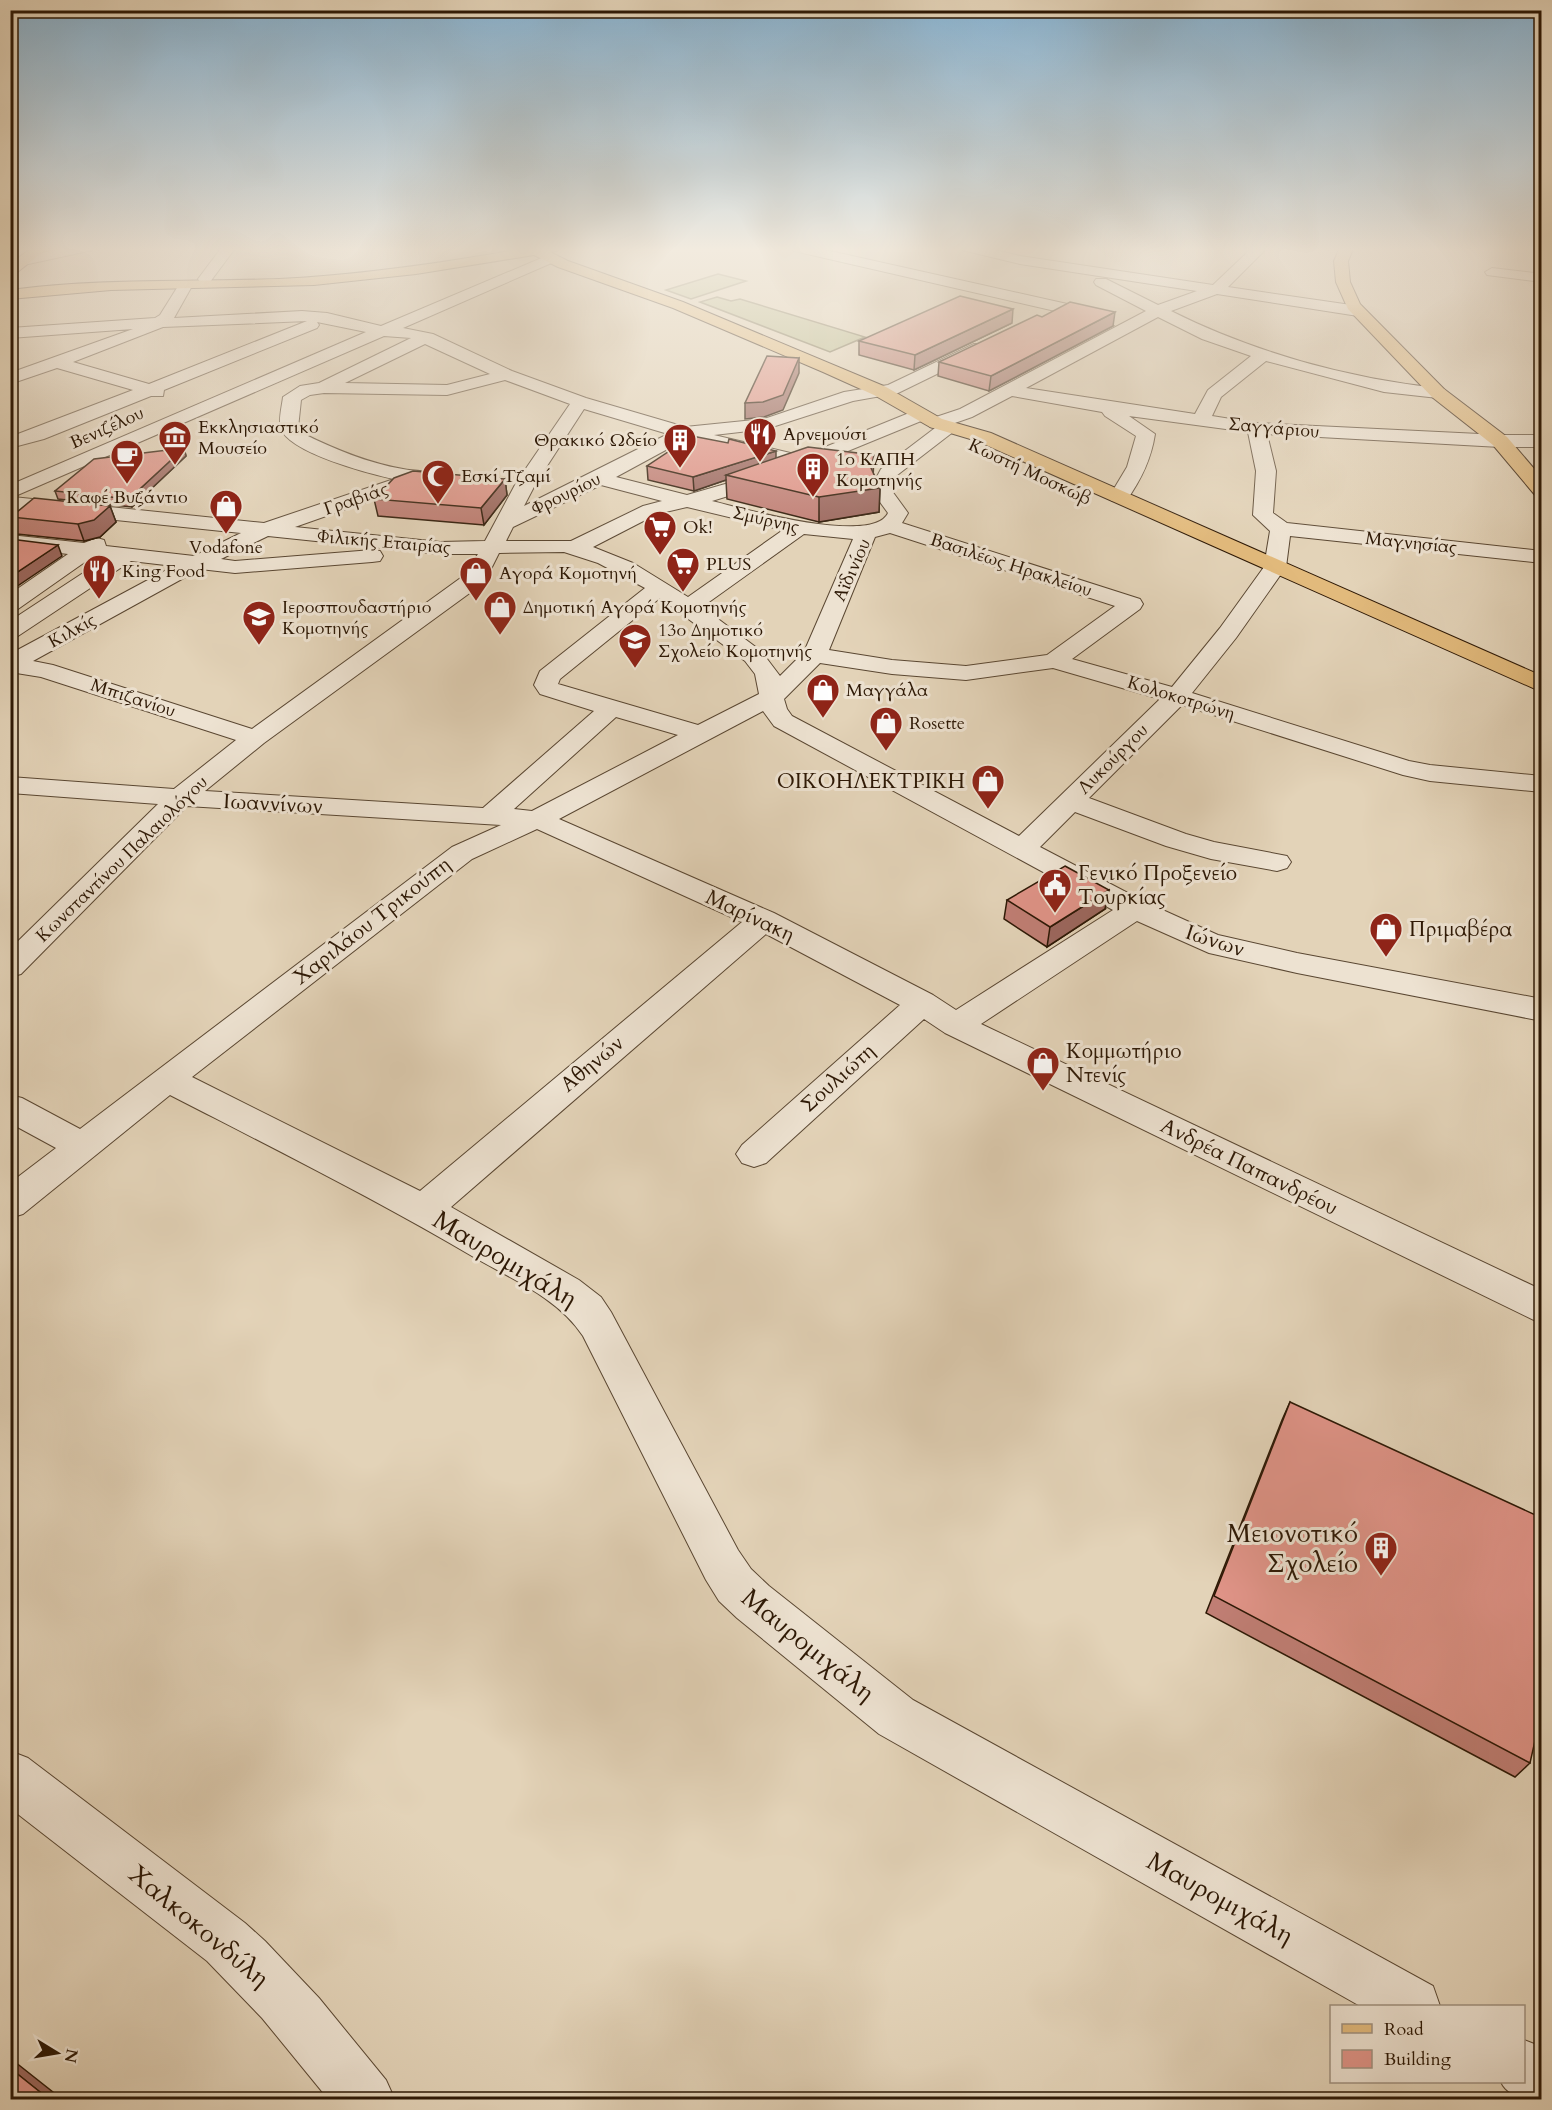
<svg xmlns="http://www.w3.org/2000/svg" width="1552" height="2110" viewBox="0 0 1552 2110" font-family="Cardo,serif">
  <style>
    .green { fill: #b9bb8b; stroke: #736a48; stroke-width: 1.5 }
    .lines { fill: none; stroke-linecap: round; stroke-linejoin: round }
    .minor-casing { stroke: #5a4732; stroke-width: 2 }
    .major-casing { stroke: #2d1805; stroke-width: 2 }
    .minor { fill: #ede2d1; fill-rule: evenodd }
    .major { fill: #e2ba7c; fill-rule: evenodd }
    .wall { fill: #c07e74; stroke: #2d1805; stroke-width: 1.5 }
    .shaded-wall { fill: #9c675e; stroke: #2d1805; stroke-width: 1.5 }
    .building { fill: #df9387; stroke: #2d1805; stroke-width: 1.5 }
    .labels { text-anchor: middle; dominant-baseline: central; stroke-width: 6; stroke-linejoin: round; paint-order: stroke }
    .far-poi-label { font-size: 18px; fill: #2d1805; stroke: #ede2d1; text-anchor: start }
    .far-street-label { font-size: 18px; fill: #2d1805; stroke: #ede2d1 }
    .poi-label { font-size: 21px; fill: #2d1805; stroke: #ede2d1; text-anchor: start }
    .street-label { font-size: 21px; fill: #2d1805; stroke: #ede2d1 }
    .near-street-label { font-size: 26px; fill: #2d1805; stroke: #ede2d1 }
    .near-poi-label { font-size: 26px; fill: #2d1805; stroke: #ede2d1; text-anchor: end }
  </style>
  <rect width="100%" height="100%" fill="#e3d3b8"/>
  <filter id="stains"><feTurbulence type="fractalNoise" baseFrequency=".00333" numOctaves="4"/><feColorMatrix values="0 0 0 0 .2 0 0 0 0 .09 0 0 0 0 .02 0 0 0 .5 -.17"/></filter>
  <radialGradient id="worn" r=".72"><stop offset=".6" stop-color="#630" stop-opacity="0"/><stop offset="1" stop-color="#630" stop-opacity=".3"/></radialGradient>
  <!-- green -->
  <g class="green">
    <path d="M 718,274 L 746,281 L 691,299 L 666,290 Z"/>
    <path d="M 717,297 L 731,301 L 740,299 L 865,337 L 830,352 L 700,302 Z"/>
  </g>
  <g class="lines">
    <!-- minor casing -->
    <g class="minor-casing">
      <g id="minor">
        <path d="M 69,247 L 95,247 L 93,250 L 10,268 L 10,260 Z"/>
        <path d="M 222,247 L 236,247 L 210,282 L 200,282 L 198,279 Z"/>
        <path d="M 787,247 L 812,247 L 1103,312 L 1111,317 L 1103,322 L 794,251 Z"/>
        <path d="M 960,247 L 984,247 L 1020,256 L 1213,285 L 1253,247 L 1268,247 L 1228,287 L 1358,306 L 1366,311 L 1358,316 L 1217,294 L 1171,311 C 1253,352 1346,378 1438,388 L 1444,389 L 1447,393 L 1444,397 L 1438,398 L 1384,392 L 1266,361 L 1221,397 L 1212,416 L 1256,423 L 1500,435 L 1542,435 L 1542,447 L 1500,447 L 1267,434 L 1276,471 L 1273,513 L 1287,523 L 1542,551 L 1542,563 L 1290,536 L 1286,567 L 1236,638 L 1192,693 L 1409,761 L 1430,765 L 1542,776 L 1542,792 L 1430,781 L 1403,775 L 1182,705 L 1089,798 L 1186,834 L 1214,842 L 1287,856 L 1291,862 L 1287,868 L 1277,871 L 1211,859 L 1166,846 L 1075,812 L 1040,847 L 1145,902 L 1218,935 L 1297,953 L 1542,999 L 1542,1021 L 1297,973 L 1209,953 L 1137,921 L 981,1024 L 1542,1290 L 1542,1324 L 945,1033 L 924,1019 L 766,1163 L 754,1167 L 742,1163 L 736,1154 L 742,1145 L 900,1005 L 766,934 L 451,1207 L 579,1280 L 601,1297 L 611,1312 L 738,1550 L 751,1569 L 769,1586 L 913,1700 L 1433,1986 L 1440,2006 L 1360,2006 L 879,1734 L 737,1618 L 719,1601 L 706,1580 L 583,1336 C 559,1299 514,1280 477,1259 C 377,1200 273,1148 170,1095 L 23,1214 L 10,1218 L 10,1183 L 56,1148 L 10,1123 L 10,1095 L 22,1098 L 80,1129 L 452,847 L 501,825 L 187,806 L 21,974 L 10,977 L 10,949 L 158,804 L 10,793 L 10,777 L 174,789 L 236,740 L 41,677 L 10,672 L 10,654 L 174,566 L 131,561 L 18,636 L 10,638 L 10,621 L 106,558 L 92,557 L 18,609 L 10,611 L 10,594 L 68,554 L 10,547 L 10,535 L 84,543 L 97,538 L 104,540 L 106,546 L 194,556 L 241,533 L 10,509 L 10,485 L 366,332 L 317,322 L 319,325 L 317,328 L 164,390 L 163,396 L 151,396 L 44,439 L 10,448 L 10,437 L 133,390 L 57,368 L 10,384 L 10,373 L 133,329 L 10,338 L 10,328 L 155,318 L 160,315 L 180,283 L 185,282 L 192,286 L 174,318 L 302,311 L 327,313 L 381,326 L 551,254 L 558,258 L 556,261 L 403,328 L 433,334 L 512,371 L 586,398 L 685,427 L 764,419 L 844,392 L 888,385 L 974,344 L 986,344 L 988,347 L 986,350 L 898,393 L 853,401 L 766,429 L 714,435 L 803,456 L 914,411 L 926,411 L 929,415 L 926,419 L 826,460 L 834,465 L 831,469 L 824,471 L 806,468 L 767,484 L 712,501 C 741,508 873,546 888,513 L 872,491 L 872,486 L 881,469 L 935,428 L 930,427 L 927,423 L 930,419 L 960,409 L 1146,311 L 1096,285 L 1094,282 L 1096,279 L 1106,279 L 1158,305 L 1197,291 L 1020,264 L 962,250 ZM 1158,317 L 1202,339 L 1251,356 L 1208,390 L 1195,414 L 1026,388 ZM 307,321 L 149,384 L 73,362 L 163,327 ZM 384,336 L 411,338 L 319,383 L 300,386 L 283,397 C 282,406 278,421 281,429 C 290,453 370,474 394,479 L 264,523 L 13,497 ZM 425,344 L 490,374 L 447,385 L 345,383 ZM 505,380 L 570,404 L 516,483 L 485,541 L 440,542 L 295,527 L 420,483 L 450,483 L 453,479 L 450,475 C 435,471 419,472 403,469 C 367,463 334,449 302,433 L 298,428 L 301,400 L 310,395 L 324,393 L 447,395 ZM 1012,396 L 1102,412 L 1105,416 L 1136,436 L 1127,467 L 1109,497 L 1112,501 L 1126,501 C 1141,480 1151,460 1155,434 L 1129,416 L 1248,432 L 1256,471 L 1253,515 L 1270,531 L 1264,567 L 1220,628 L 1172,687 L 1072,659 L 1140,609 L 1143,604 L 1140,599 L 902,523 L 908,513 L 892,491 L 896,476 L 953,432 L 956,428 L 952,424 L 972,417 ZM 584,409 L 668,434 L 524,506 L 536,483 ZM 686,439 L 779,463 L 783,464 L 753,476 L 687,495 L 616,477 ZM 601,485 L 662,501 L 643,506 L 571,541 L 506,541 L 513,527 ZM 687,507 L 783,530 L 688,597 L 633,563 L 593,547 L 657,514 ZM 890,533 L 1115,606 L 1047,655 L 966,666 L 892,660 L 829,650 L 875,537 ZM 804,534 L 853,539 L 804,652 L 780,676 L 761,651 L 702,607 ZM 268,536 L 440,554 L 478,554 L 462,577 L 252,729 L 53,665 L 33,661 L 200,569 L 235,573 L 372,562 L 380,561 L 383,556 L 380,551 L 372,550 L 235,561 L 221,559 ZM 564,552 L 598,563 L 645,588 L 540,671 L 534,685 L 540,694 L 594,711 L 483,808 L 205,791 L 264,743 L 478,587 L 489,573 L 499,553 ZM 660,598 L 745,661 L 755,674 L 759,694 L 698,725 L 558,684 L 560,679 ZM 820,663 L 892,674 L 966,680 L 1053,668 L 1160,699 L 1019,836 L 792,716 L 787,709 L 784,699 ZM 763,711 L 774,726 L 1113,910 L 956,1010 L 933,995 L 774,913 L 559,819 ZM 616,717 L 678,735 L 532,811 L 514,809 ZM 537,829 L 742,922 L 420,1191 L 192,1077 L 472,859 Z"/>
        <path d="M 1492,268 L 1542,274 L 1542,282 L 1487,275 L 1485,272 Z"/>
        <path d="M 10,1751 L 28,1758 L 245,1923 L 265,1941 L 319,1998 L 386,2080 L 395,2100 L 329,2100 L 262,2018 L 207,1961 L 10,1808 Z"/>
        <path d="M 1524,2040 L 1542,2047 L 1542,2100 C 1527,2100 1508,2097 1501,2082 L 1524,2082 Z"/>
      </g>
    </g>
    <!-- major casing -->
    <g class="major-casing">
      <g id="major">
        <path d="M 33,247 L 49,247 L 15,274 L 10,275 L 10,264 Z"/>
        <path d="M 521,247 L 558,247 L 557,251 L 550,252 L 568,261 L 683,302 L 886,387 L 942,419 L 991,433 L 1542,676 L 1542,692 L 977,441 L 930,427 L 874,395 L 823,372 L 673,308 L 558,267 L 534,255 L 416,274 L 314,285 L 111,290 L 10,299 L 10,290 C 100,278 189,282 279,279 C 360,275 442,263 522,249 Z"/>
        <path d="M 1340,247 L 1354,247 L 1348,261 L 1350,282 L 1360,304 L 1444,389 L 1507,437 L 1542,478 L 1542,497 L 1535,495 L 1493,445 L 1432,397 L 1348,309 L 1336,282 L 1334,261 Z"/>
      </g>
    </g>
    <!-- minor -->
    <use href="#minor" class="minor"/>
    <!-- major -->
    <use href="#major" class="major"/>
  </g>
  <!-- wall -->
  <g class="wall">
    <path d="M 1042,317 L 1113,326 L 989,391 L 938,376 L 939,362 Z"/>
    <path d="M 1012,323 L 914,370 L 859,355 L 859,341 Z"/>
    <path d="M 728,443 L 776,458 L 873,473 L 880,488 L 879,512 L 819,522 L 727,499 L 726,480 L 694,491 L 648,480 L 647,466 Z"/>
    <path d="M 184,448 L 186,456 L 132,507 L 58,499 L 55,491 Z"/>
    <path d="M 505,479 L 507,495 L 484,525 L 378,516 L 374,499 Z"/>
    <path d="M 110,506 L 116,522 L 100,537 L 84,541 L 17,534 L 11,517 Z"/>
    <path d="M 1007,900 L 1105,909 L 1047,947 L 1004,919 Z"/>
    <path d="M 1290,1402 L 1530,1763 L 1515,1777 L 1206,1613 L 1282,1420 Z"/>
  </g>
  <!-- shaded-wall -->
  <g class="shaded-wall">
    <path d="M 1013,309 L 1012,323 L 914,370 L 915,355 Z"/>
    <path d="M 1115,312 L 1113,326 L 989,391 L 991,376 Z"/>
    <path d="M 799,358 L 799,373 L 783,410 L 764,417 L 745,419 L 745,403 Z"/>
    <path d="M 184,448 L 186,456 L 132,507 L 129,499 Z"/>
    <path d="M 776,451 L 776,464 L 726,475 L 726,480 L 694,491 L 693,477 Z"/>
    <path d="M 874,455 L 873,479 L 880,488 L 879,512 L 819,522 L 819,497 L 871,468 Z"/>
    <path d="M 505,479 L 507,495 L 484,525 L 481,508 Z"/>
    <path d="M 110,506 L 116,522 L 100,537 L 84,541 L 78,524 Z"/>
    <path d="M 58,545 L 62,556 L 10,591 L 10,577 Z"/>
    <path d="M 1109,890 L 1105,909 L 1047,947 L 1050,927 Z"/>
    <path d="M 10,2058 L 63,2100 L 50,2100 L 10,2068 Z"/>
  </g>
  <!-- building -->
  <g class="building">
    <path d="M 960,296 L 1013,309 L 915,355 L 859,341 Z"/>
    <path d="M 1070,302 L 1115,312 L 991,376 L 939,362 L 1037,315 L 1042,317 Z"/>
    <path d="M 767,356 L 799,358 L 783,395 L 763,402 L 745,403 Z"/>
    <path d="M 692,436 L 728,443 L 729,439 L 776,451 L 693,477 L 647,466 Z"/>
    <path d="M 808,447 L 874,455 L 871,468 L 880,488 L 819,497 L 726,475 Z"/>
    <path d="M 184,448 L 129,499 L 55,491 L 94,459 Z"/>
    <path d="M 413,471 L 505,479 L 481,508 L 374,499 L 394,478 Z"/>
    <path d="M 34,498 L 110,506 L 94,520 L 78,524 L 11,517 Z"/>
    <path d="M 10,539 L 58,545 L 10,577 Z"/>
    <path d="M 1065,866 L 1109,890 L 1050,927 L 1007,900 Z"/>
    <path d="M 1290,1402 L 1542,1518 L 1542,1710 L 1530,1763 L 1214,1596 Z"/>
    <path d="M 10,2068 L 50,2100 L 10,2100 Z"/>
  </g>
  <!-- sky -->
  <linearGradient id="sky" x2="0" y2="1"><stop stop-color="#88b5d5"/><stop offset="0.46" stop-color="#f2ebdf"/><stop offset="1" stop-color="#f2ebdf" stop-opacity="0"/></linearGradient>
  <rect width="1552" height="542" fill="url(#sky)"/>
  <!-- icons -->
  <defs>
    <g id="restaurant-pin" transform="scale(1.725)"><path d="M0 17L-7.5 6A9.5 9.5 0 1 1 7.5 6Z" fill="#8f2418" stroke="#ede2d1"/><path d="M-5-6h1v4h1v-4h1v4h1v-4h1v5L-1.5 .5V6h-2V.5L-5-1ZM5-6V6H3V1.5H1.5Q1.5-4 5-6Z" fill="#fff"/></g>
    <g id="museum-pin" transform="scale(1.725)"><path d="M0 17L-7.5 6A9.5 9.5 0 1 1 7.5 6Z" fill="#8f2418" stroke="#ede2d1"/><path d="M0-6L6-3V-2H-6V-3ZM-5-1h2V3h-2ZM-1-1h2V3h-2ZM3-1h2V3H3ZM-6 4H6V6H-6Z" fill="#fff"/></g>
    <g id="building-pin" transform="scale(1.725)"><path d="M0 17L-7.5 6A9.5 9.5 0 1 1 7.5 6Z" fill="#8f2418" stroke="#ede2d1"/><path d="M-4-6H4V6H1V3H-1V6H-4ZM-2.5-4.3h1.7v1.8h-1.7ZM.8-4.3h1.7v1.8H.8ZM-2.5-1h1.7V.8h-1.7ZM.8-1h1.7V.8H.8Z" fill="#fff"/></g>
    <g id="cafe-pin" transform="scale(1.725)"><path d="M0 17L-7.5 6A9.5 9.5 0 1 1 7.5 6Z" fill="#8f2418" stroke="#ede2d1"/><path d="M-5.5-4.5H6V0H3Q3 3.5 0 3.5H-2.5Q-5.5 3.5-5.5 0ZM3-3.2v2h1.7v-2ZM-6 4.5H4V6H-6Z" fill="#fff"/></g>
    <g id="mosque-pin" transform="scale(1.725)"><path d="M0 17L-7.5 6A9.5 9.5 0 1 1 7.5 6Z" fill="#8f2418" stroke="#ede2d1"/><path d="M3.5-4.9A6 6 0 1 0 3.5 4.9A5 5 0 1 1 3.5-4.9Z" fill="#fff"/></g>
    <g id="shop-pin" transform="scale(1.725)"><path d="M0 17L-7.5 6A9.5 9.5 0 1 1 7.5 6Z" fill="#8f2418" stroke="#ede2d1"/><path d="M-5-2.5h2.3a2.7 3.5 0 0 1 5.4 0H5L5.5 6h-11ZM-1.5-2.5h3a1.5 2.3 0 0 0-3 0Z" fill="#fff"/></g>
    <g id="supermarket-pin" transform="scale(1.725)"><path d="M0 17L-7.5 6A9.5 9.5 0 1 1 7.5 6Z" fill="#8f2418" stroke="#ede2d1"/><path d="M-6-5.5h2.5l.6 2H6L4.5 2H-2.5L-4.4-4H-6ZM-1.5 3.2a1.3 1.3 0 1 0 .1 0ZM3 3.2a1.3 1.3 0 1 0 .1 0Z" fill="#fff"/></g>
    <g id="school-pin" transform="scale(1.725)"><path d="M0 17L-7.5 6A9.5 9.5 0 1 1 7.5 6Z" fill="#8f2418" stroke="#ede2d1"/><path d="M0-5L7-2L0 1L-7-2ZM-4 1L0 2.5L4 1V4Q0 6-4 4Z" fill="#fff"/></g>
    <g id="civic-pin" transform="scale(1.725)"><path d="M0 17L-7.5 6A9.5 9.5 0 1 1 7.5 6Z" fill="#8f2418" stroke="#ede2d1"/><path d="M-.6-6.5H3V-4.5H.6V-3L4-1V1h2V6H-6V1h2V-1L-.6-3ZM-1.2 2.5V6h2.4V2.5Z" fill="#fff"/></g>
  </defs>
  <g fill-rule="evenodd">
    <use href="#restaurant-pin" x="760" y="434"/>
    <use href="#museum-pin" x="175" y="437"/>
    <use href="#building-pin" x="680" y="440"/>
    <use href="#cafe-pin" x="127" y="456"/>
    <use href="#building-pin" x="813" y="469"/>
    <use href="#mosque-pin" x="438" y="476"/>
    <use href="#shop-pin" x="226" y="506"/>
    <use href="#supermarket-pin" x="660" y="527"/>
    <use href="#supermarket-pin" x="683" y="564"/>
    <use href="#restaurant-pin" x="99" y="571"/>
    <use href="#shop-pin" x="476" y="573"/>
    <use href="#shop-pin" x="500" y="607"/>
    <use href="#school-pin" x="259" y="617"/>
    <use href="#school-pin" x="635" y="640"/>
    <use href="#shop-pin" x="823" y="690"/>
    <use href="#shop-pin" x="886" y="723"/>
    <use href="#shop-pin" x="988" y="781"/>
    <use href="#civic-pin" x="1055" y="885"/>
    <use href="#shop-pin" x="1386" y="929"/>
    <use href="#shop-pin" x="1043" y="1063"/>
    <use href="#building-pin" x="1381" y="1548"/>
  </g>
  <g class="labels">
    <!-- far-poi labels -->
    <g class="far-poi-label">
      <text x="198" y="427">Εκκλησιαστικό<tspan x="198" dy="21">Μουσείο</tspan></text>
      <text x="783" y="434">Αρνεμούσι</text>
      <text x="657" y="440" text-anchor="end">Θρακικό Ωδείο</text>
      <text x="836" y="459">1ο ΚΑΠΗ<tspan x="836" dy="21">Κομοτηνής</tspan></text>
      <text x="461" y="476">Εσκί Τζαμί</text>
      <text x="127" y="497" text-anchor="middle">Καφέ Βυζάντιο</text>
      <text x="683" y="527">Ok!</text>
      <text x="226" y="547" text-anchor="middle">Vodafone</text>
      <text x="706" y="564">PLUS</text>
      <text x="122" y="571">King Food</text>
      <text x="499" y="573">Αγορά Κομοτηνή</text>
      <text x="282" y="607">Ιεροσπουδαστήριο<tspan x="282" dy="21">Κομοτηνής</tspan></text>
      <text x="523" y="607">Δημοτική Αγορά Κομοτηνής</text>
      <text x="658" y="630">13ο Δημοτικό<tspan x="658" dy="21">Σχολείο Κομοτηνής</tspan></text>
      <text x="846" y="690">Μαγγάλα</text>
      <text x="909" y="723">Rosette</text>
    </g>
    <!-- far-street labels -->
    <g class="far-street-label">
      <text transform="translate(107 428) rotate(-24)">Βενιζέλου</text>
      <text transform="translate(1274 428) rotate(5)">Σαγγάριου</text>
      <text transform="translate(1030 472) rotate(25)">Κωστή Μοσκώβ</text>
      <text transform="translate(566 494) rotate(-26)">Φρουρίου</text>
      <text transform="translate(356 499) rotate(-19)">Γραβιάς</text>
      <text transform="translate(766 520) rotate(13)">Σμύρνης</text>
      <text transform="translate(384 542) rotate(5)">Φιλικής Εταιρίας</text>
      <text transform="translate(1411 543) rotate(6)">Μαγνησίας</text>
      <text transform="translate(1011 565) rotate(18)">Βασιλέως Ηρακλείου</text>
      <text transform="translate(852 570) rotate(-66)">Αϊδινίου</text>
      <text transform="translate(72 631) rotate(-29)">Κιλκίς</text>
      <text transform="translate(133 698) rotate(18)">Μπιζανίου</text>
      <text transform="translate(1181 698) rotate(17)">Κολοκοτρώνη</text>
      <text transform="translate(1113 759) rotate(-45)">Λυκούργου</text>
      <text transform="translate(122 859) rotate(-44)">Κωνσταντίνου Παλαιολόγου</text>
    </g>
    <!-- poi labels -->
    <g class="poi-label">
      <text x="965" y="781" text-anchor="end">ΟΙΚΟΗΛΕΚΤΡΙΚΗ</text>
      <text x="1078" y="873">Γενικό Προξενείο<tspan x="1078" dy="24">Τουρκίας</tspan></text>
      <text x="1409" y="929">Πριμαβέρα</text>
      <text x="1066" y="1051">Κομμωτήριο<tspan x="1066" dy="24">Ντενίς</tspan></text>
    </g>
    <!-- street labels -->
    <g class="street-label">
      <text transform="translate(273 804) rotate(3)">Ιωαννίνων</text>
      <text transform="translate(750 916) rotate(25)">Μαρίνακη</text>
      <text transform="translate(372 921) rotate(-38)">Χαριλάου Τρικούπη</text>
      <text transform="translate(1215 941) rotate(18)">Ιώνων</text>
      <text transform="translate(592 1064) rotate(-40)">Αθηνών</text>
      <text transform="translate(838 1078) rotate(-42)">Σουλιώτη</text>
      <text transform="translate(1249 1167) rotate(26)">Ανδρέα Παπανδρέου</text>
    </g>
    <!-- near-street labels -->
    <g class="near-street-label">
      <text transform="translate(505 1259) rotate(31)">Μαυρομιχάλη</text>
      <text transform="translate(808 1645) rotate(39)">Μαυρομιχάλη</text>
      <text transform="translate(1220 1898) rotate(29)">Μαυρομιχάλη</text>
      <text transform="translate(199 1926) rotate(40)">Χαλκοκονδύλη</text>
    </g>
    <!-- near-poi labels -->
    <g class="near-poi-label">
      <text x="1358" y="1533">Μειονοτικό<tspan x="1358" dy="30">Σχολείο</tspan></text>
    </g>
  </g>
  <!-- margin -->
  <rect width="1552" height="2110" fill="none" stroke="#e3d3b8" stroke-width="36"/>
  <rect x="12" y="12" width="1528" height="2086" fill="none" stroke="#2d1805" stroke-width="3"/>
  <rect x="18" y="18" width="1516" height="2074" fill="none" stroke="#2d1805" stroke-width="1.5"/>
  <!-- legend -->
  <rect x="1330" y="2005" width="195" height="78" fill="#ede2d1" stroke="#a0917f" stroke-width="1.5"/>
  <rect x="1342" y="2024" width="30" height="9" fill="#e2ba7c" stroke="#a0917f" stroke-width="1.5"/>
  <text x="1384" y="2035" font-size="18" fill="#2d1805">Road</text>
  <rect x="1342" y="2050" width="30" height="18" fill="#df9387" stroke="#a0917f" stroke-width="1.5"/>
  <text x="1384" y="2065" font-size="18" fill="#2d1805">Building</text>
  <!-- north arrow -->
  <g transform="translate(57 2053) rotate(101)" stroke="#ede2d1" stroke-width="4.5" paint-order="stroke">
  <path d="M0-4.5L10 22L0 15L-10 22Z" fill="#2d1805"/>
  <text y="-9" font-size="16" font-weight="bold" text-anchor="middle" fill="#2d1805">N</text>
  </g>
  <rect width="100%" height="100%" filter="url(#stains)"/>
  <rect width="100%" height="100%" fill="url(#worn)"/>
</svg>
